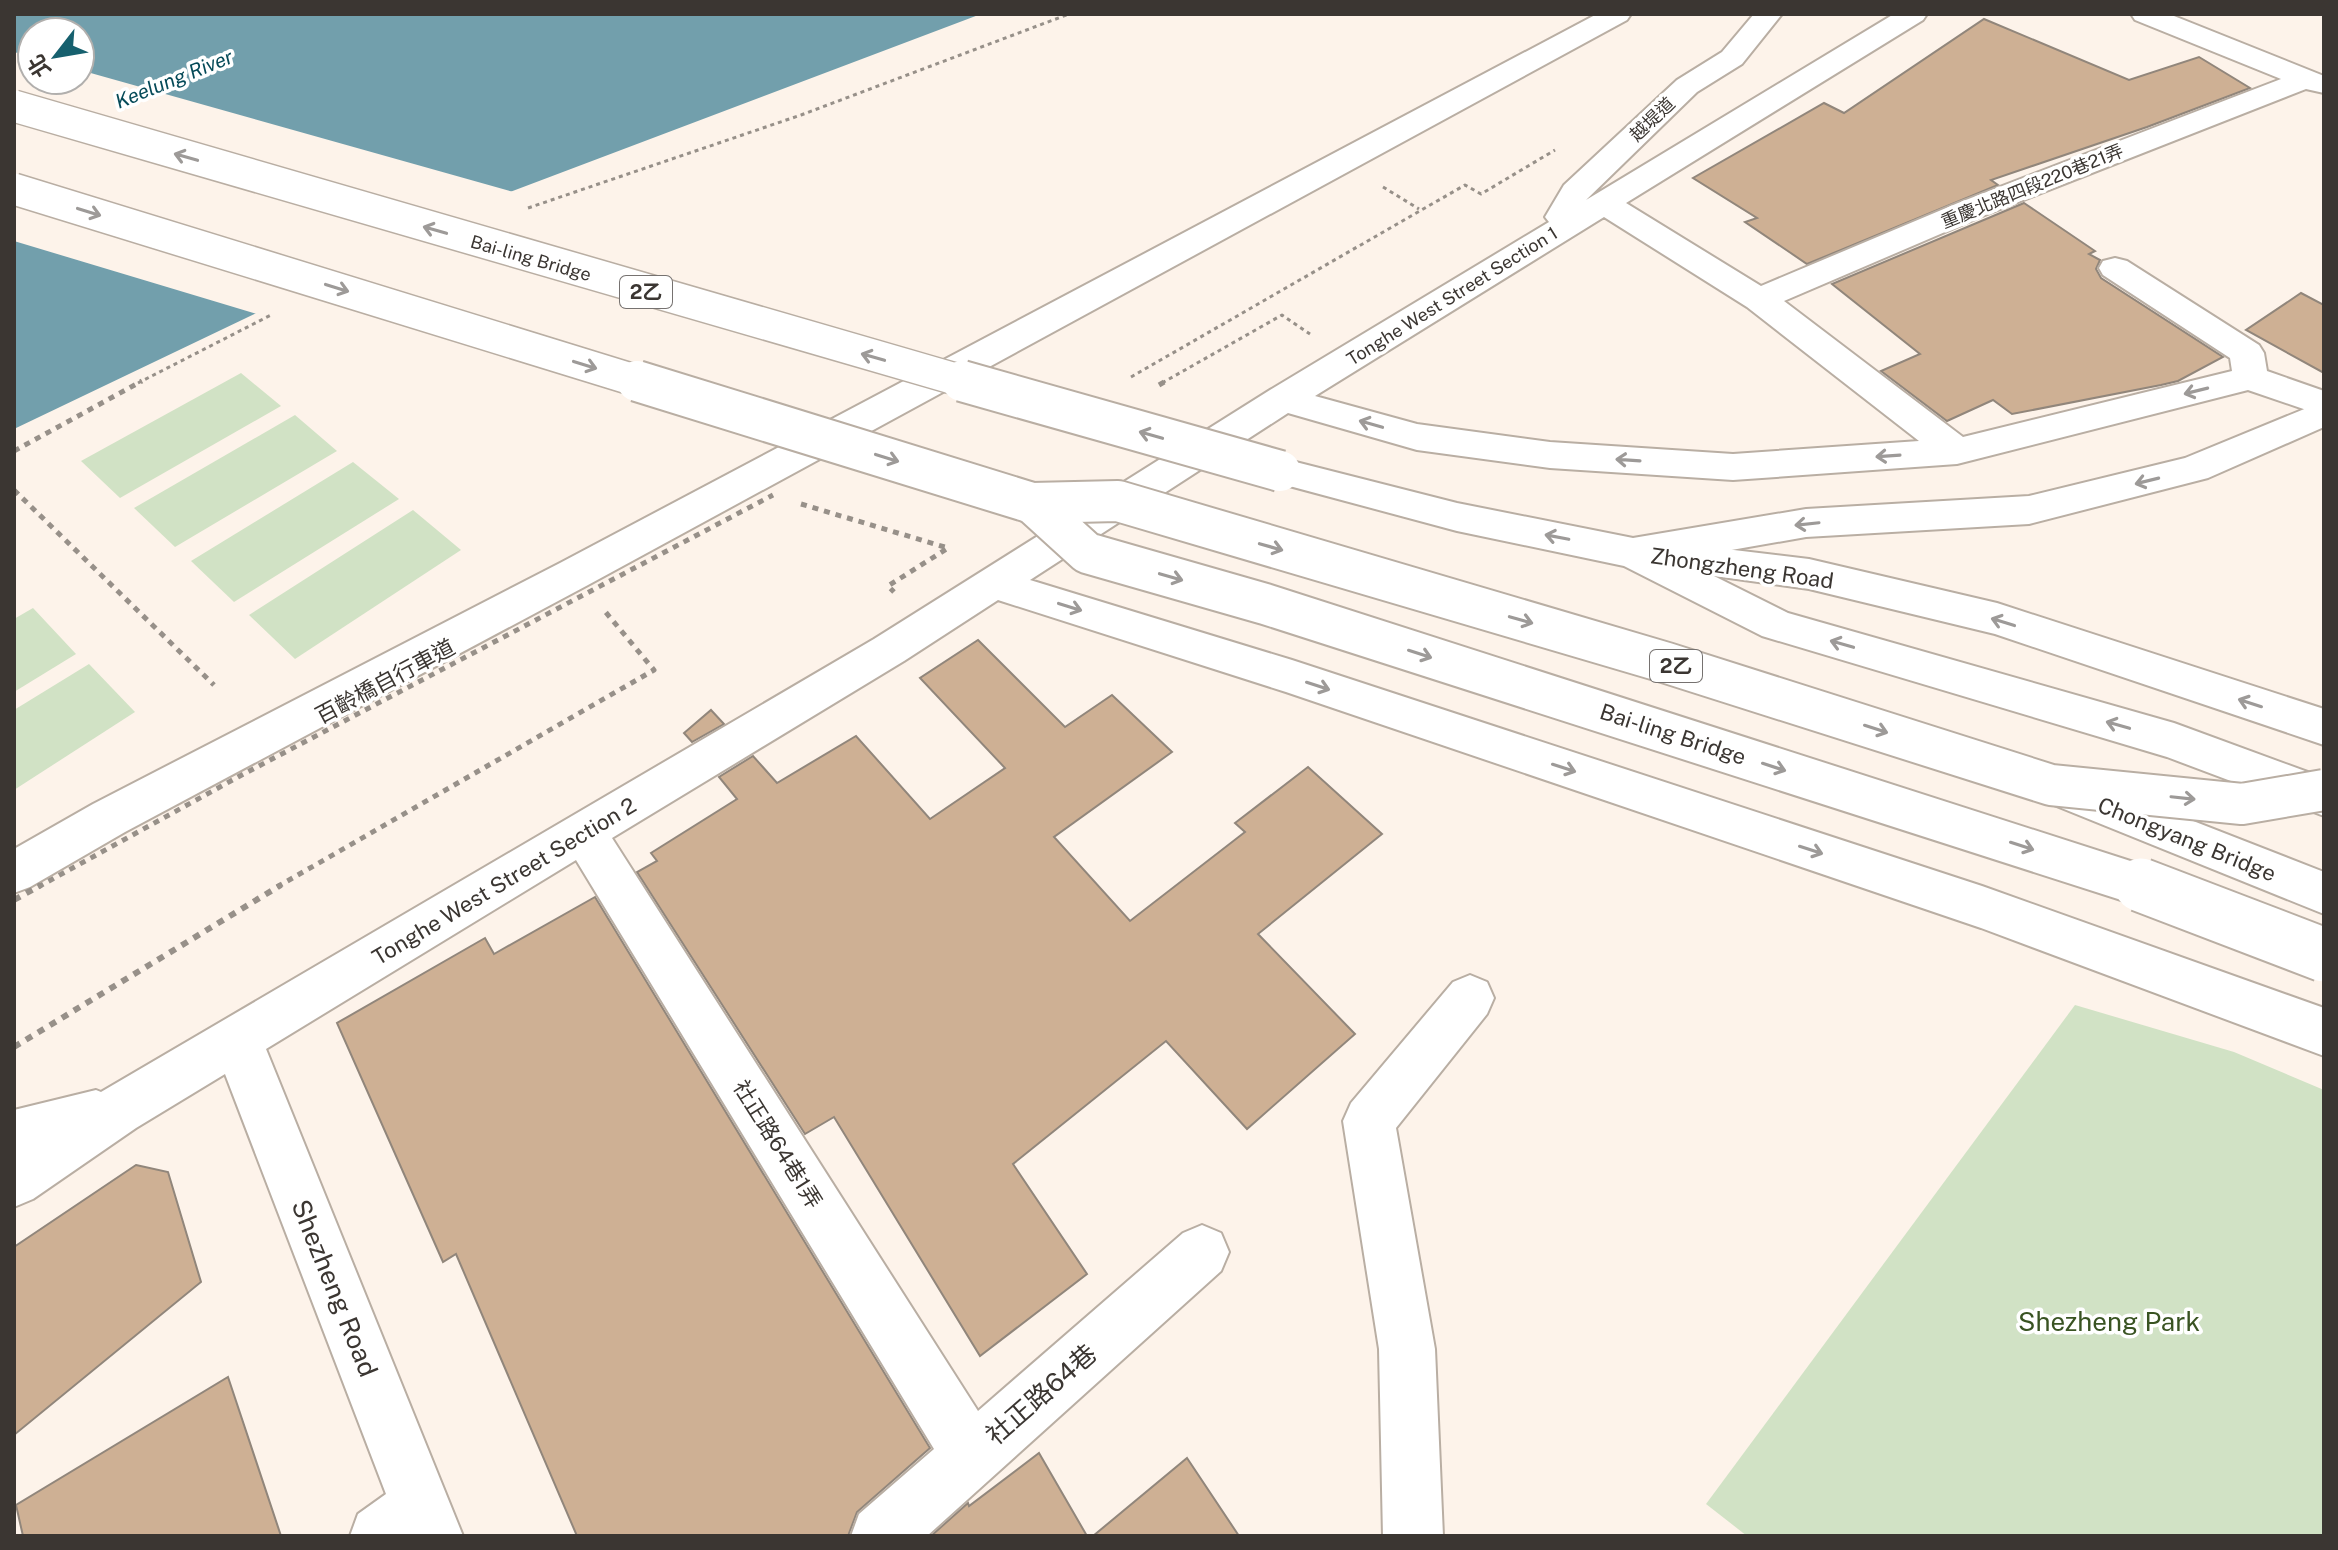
<svg xmlns="http://www.w3.org/2000/svg" width="2338" height="1550" viewBox="0 0 2338 1550" font-family="'Public Sans','Noto Sans TC',sans-serif">
  <style>
    .green { fill: #d1e2c5 }
    .water { fill: #729fac; fill-rule: evenodd }
    .pier { fill: #fdf3ea }
    .building { fill: #ceb094; stroke: #91867b; stroke-width: 2 }
    .lines { fill: none; stroke-linecap: round; stroke-linejoin: round }
    .minor-casing { stroke: #b9aea3; stroke-width: 4 }
    .major-casing { stroke: #b9aea3; stroke-width: 4 }
    .path-far2 { stroke: #979089; stroke-width: 3; stroke-dasharray: 4 4; stroke-linecap: butt }
    .path-far1 { stroke: #979089; stroke-width: 5; stroke-dasharray: 6 6; stroke-linecap: butt }
    .path { stroke: #979089; stroke-width: 6; stroke-dasharray: 7 7; stroke-linecap: butt }
    .minor { fill: #fff; fill-rule: evenodd }
    .major { fill: #fff; fill-rule: evenodd }
    .minor-bridge-far1-casing { stroke: #b9aea3; stroke-width: 44; stroke-linecap: butt }
    .minor-bridge-casing { stroke: #b9aea3; stroke-width: 57; stroke-linecap: butt }
    .major-bridge-far1-casing { stroke: #b9aea3; stroke-width: 34; stroke-linecap: butt }
    .major-bridge-casing { stroke: #b9aea3; stroke-width: 44; stroke-linecap: butt }
    .path-bridge-far1 { stroke: #979089; stroke-width: 5; stroke-dasharray: 6 6; stroke-linecap: butt }
    .path-bridge { stroke: #979089; stroke-width: 6; stroke-dasharray: 7 7; stroke-linecap: butt }
    .minor-bridge-far1 { stroke: #fff; stroke-width: 40 }
    .minor-bridge { stroke: #fff; stroke-width: 53 }
    .major-bridge-far1 { stroke: #fff; stroke-width: 31 }
    .major-bridge { stroke: #fff; stroke-width: 40 }
    .oneway { stroke: #9d9a98 }
    .labels { text-anchor: middle; dominant-baseline: central; stroke-width: 7; stroke-linejoin: round; paint-order: stroke }
    .far-street-label { font-size: 18px; fill: #3b3632; stroke: #fff }
    .far-water-label { font-size: 20px; font-style: italic; fill: #054a58; stroke: #fff }
    .shield { fill: #fff; stroke: #767270; stroke-width: 2 }
    .shield-label { font-size: 20px; font-weight: bold; fill: #3b3632 }
    .street-label { font-size: 22px; fill: #3b3632; stroke: #fff }
    .near-street-label { font-size: 26px; fill: #3b3632; stroke: #fff }
    .near-park-label { font-size: 26px; fill: #395322; stroke: #fff }
  </style>
  <rect width="100%" height="100%" fill="#fdf3ea"/>
  <!-- green -->
  <g class="green">
    <path d="M 241,373 L 281,406 L 120,498 L 81,461 Z"/>
    <path d="M 295,415 L 337,451 L 175,547 L 134,508 Z"/>
    <path d="M 353,462 L 399,499 L 234,602 L 191,561 Z"/>
    <path d="M 413,510 L 461,550 L 295,659 L 249,615 Z"/>
    <path d="M 33,608 L 76,654 L 14,692 L 14,619 Z"/>
    <path d="M 89,664 L 135,712 L 14,790 L 14,710 Z"/>
    <path d="M 2075,1005 L 2234,1052 L 2324,1090 L 2324,1536 L 1747,1536 L 1706,1504 Z"/>
  </g>
  <!-- water -->
  <path class="water" d="M 14,14 L 981,14 L 505,194 L 14,429 ZM 32,32 L 80,32 L 80,80 L 32,80 Z"/>
  <!-- pier -->
  <path class="pier" d="M 14,52 L 32,57 L 32,80 L 80,80 L 80,70 L 517,193 L 260,315 L 14,241 Z"/>
  <!-- building -->
  <g class="building">
    <path d="M 1984,19 L 2129,80 L 2199,57 L 2250,88 L 2147,127 L 1991,180 L 1998,185 L 1807,264 L 1745,222 L 1757,218 L 1693,178 L 1824,103 L 1844,113 Z"/>
    <path d="M 2024,203 L 2095,251 L 2089,254 L 2100,260 L 2096,269 L 2101,278 L 2223,357 L 2178,381 L 2161,385 L 2012,414 L 1993,400 L 1947,421 L 1881,371 L 1920,354 L 1832,284 Z"/>
    <path d="M 2301,293 L 2324,305 L 2324,373 L 2246,330 Z"/>
    <path d="M 978,640 L 1065,727 L 1112,695 L 1172,752 L 1054,837 L 1130,921 L 1245,832 L 1235,823 L 1308,767 L 1382,834 L 1258,934 L 1355,1034 L 1247,1129 L 1166,1041 L 1013,1164 L 1087,1274 L 980,1356 L 834,1117 L 805,1134 L 637,872 L 657,861 L 651,853 L 737,799 L 719,777 L 753,756 L 777,783 L 856,736 L 930,819 L 1005,768 L 920,678 Z"/>
    <path d="M 711,710 L 724,724 L 692,742 L 684,733 Z"/>
    <path d="M 595,897 L 930,1448 L 857,1512 L 848,1536 L 577,1536 L 456,1254 L 443,1262 L 337,1023 L 485,938 L 494,954 Z"/>
    <path d="M 136,1165 L 168,1172 L 201,1282 L 14,1435 L 14,1247 Z"/>
    <path d="M 228,1377 L 281,1536 L 23,1536 L 16,1505 Z"/>
    <path d="M 1039,1453 L 1087,1536 L 931,1536 L 968,1503 L 969,1506 Z"/>
    <path d="M 1187,1458 L 1239,1536 L 1093,1536 Z"/>
  </g>
  <g class="lines">
    <!-- minor casing -->
    <g class="minor-casing">
      <g id="minor">
        <path d="M 1597,14 L 1631,14 L 1627,20 L 588,585 L 125,832 L 30,887 L 14,893 L 14,849 L 93,804 L 560,563 Z"/>
        <path d="M 1754,14 L 1782,14 L 1742,64 L 1697,92 L 1586,200 L 1894,14 L 1927,14 L 1923,20 L 1626,203 L 1761,286 L 1958,203 L 2281,79 L 2135,20 L 2131,14 L 2169,14 L 2324,76 L 2324,93 L 2306,89 L 1980,217 L 1784,301 L 1963,437 L 2232,371 L 2230,358 L 2103,275 L 2099,268 L 2103,261 L 2115,258 L 2127,261 L 2259,345 L 2264,353 L 2267,371 L 2324,391 L 2324,416 L 2248,390 L 1957,464 L 1733,480 L 1550,468 L 1417,450 L 1288,413 L 1030,580 L 1292,660 L 1982,886 L 2324,1008 L 2324,1056 L 1981,928 L 1286,692 L 998,600 L 904,661 L 612,838 L 978,1411 L 1183,1233 L 1202,1225 L 1221,1233 L 1229,1252 L 1221,1271 L 927,1536 L 851,1536 L 859,1514 L 934,1449 L 576,860 L 266,1049 L 463,1536 L 350,1536 L 358,1514 L 386,1494 L 225,1074 L 136,1128 L 33,1199 L 14,1207 L 14,1110 L 96,1090 L 101,1092 L 874,639 L 1270,390 L 1549,222 L 1545,217 L 1564,185 L 1677,80 L 1722,52 ZM 1604,217 L 1747,307 L 1919,441 L 1733,454 L 1550,442 L 1417,424 L 1315,396 Z"/>
        <path d="M 1633,538 L 1809,559 L 1997,603 L 2324,709 L 2324,745 L 1995,634 L 1809,589 L 1619,563 L 1613,553 L 1619,543 Z"/>
        <path d="M 1470,975 L 1487,982 L 1494,998 L 1487,1014 L 1396,1128 L 1435,1349 L 1443,1536 L 1383,1536 L 1379,1349 L 1343,1121 L 1351,1103 L 1453,982 Z"/>
      </g>
    </g>
    <!-- major casing -->
    <g class="major-casing">
      <g id="major">
        <path d="M 2324,401 L 2324,427 L 2208,478 L 2029,524 L 1806,537 L 1680,559 L 1788,613 L 2174,723 L 2324,778 L 2324,816 L 2167,757 L 1762,636 L 1624,566 L 1457,531 L 1267,480 L 1261,471 L 1267,462 L 1280,458 L 1457,503 L 1633,538 L 1806,509 L 2029,496 L 2185,458 Z"/>
        <path d="M 2065,771 L 2324,872 L 2324,914 L 2049,803 L 2043,790 L 2049,777 Z"/>
      </g>
    </g>
    <!-- path-far2 -->
    <g class="path-far2">
      <path d="M 1383,187 L 1419,209"/>
      <path d="M 528,208 L 801,115 L 1069,14"/>
      <path d="M 1131,377 L 1465,185 L 1481,194 L 1555,150"/>
      <path d="M 138,383 L 271,315"/>
      <path d="M 1162,383 L 1282,315 L 1310,334"/>
    </g>
    <!-- path-far1 -->
    <g class="path-far1">
      <path d="M 1159,385 L 1166,381"/>
      <path d="M 14,451 L 142,381"/>
      <path d="M 14,490 L 214,685"/>
      <path d="M 801,504 L 948,548 L 888,586 L 894,592"/>
      <path d="M 277,887 L 654,670 L 603,609"/>
    </g>
    <!-- path -->
    <path class="path" d="M 14,1047 L 281,885"/>
    <!-- minor -->
    <use href="#minor" class="minor"/>
    <!-- major -->
    <use href="#major" class="major"/>
    <!-- minor-bridge-far1 casing -->
    <g class="minor-bridge-far1-casing">
      <path id="minor-bridge-far1" d="M 1032,503 L 1087,553 L 1265,604 L 2146,887"/>
    </g>
    <!-- minor-bridge casing -->
    <g class="minor-bridge-casing">
      <path id="minor-bridge" d="M 2141,885 L 2324,955"/>
    </g>
    <!-- major-bridge-far1 casing -->
    <g class="major-bridge-far1-casing">
      <g id="major-bridge-far1">
        <path d="M 14,106 L 969,383"/>
        <path d="M 14,189 L 644,383"/>
      </g>
    </g>
    <!-- major-bridge casing -->
    <g class="major-bridge-casing">
      <g id="major-bridge">
        <path d="M 637,381 L 1032,503 L 1118,501 L 1667,663 L 2051,785 L 2242,804 L 2324,790"/>
        <path d="M 962,381 L 1280,471"/>
      </g>
    </g>
    <!-- path-bridge-far1 -->
    <path class="path-bridge-far1" d="M 38,887 L 238,777 L 773,495"/>
    <!-- path-bridge -->
    <path class="path-bridge" d="M 14,900 L 41,885"/>
    <!-- minor-bridge-far1 -->
    <use href="#minor-bridge-far1" class="minor-bridge-far1"/>
    <!-- minor-bridge -->
    <use href="#minor-bridge" class="minor-bridge"/>
    <!-- major-bridge-far1 -->
    <use href="#major-bridge-far1" class="major-bridge-far1"/>
    <!-- major-bridge -->
    <use href="#major-bridge" class="major-bridge"/>
  </g>
  <!-- one-way arrows -->
  <defs><path id="oneway-shaft" d="M-6 0H5M1.5-3L5.5 0L1.5 3" fill="none" stroke-width="1.6" stroke-linecap="round" stroke-linejoin="round" transform="scale(2)"/></defs>
  <g class="oneway">
    <use href="#oneway-shaft" transform="translate(186 157) rotate(-164)"/>
    <use href="#oneway-shaft" transform="translate(89 212) rotate(17)"/>
    <use href="#oneway-shaft" transform="translate(435 230) rotate(-164)"/>
    <use href="#oneway-shaft" transform="translate(337 288) rotate(17)"/>
    <use href="#oneway-shaft" transform="translate(873 357) rotate(-164)"/>
    <use href="#oneway-shaft" transform="translate(585 365) rotate(17)"/>
    <use href="#oneway-shaft" transform="translate(2196 391) rotate(166)"/>
    <use href="#oneway-shaft" transform="translate(1371 424) rotate(-164)"/>
    <use href="#oneway-shaft" transform="translate(1151 435) rotate(-164)"/>
    <use href="#oneway-shaft" transform="translate(1888 456) rotate(176)"/>
    <use href="#oneway-shaft" transform="translate(887 458) rotate(17)"/>
    <use href="#oneway-shaft" transform="translate(1628 460) rotate(-176)"/>
    <use href="#oneway-shaft" transform="translate(2147 481) rotate(166)"/>
    <use href="#oneway-shaft" transform="translate(1807 524) rotate(174)"/>
    <use href="#oneway-shaft" transform="translate(1557 537) rotate(-169)"/>
    <use href="#oneway-shaft" transform="translate(1271 547) rotate(16)"/>
    <use href="#oneway-shaft" transform="translate(1171 577) rotate(16)"/>
    <use href="#oneway-shaft" transform="translate(1070 607) rotate(17)"/>
    <use href="#oneway-shaft" transform="translate(1521 620) rotate(16)"/>
    <use href="#oneway-shaft" transform="translate(2003 622) rotate(-163)"/>
    <use href="#oneway-shaft" transform="translate(1842 644) rotate(-164)"/>
    <use href="#oneway-shaft" transform="translate(1420 654) rotate(18)"/>
    <use href="#oneway-shaft" transform="translate(1318 686) rotate(18)"/>
    <use href="#oneway-shaft" transform="translate(2250 703) rotate(-162)"/>
    <use href="#oneway-shaft" transform="translate(2118 725) rotate(-164)"/>
    <use href="#oneway-shaft" transform="translate(1876 729) rotate(18)"/>
    <use href="#oneway-shaft" transform="translate(1774 767) rotate(18)"/>
    <use href="#oneway-shaft" transform="translate(1564 768) rotate(18)"/>
    <use href="#oneway-shaft" transform="translate(2183 798) rotate(6)"/>
    <use href="#oneway-shaft" transform="translate(2022 846) rotate(18)"/>
    <use href="#oneway-shaft" transform="translate(1811 850) rotate(18)"/>
  </g>
  <g class="labels">
    <!-- far-street labels -->
    <g class="far-street-label">
      <text transform="translate(1652 119) rotate(-44)">越堤道</text>
      <text transform="translate(2032 186) rotate(-22)">重慶北路四段220巷21弄</text>
      <text transform="translate(531 258) rotate(16)">Bai-ling Bridge</text>
      <text transform="translate(1452 296) rotate(-32)">Tonghe West Street Section 1</text>
    </g>
    <!-- far-water labels -->
    <g class="far-water-label">
      <text transform="translate(174 79) rotate(-22)">Keelung River</text>
    </g>
    <!-- shield labels -->
    <g class="shield">
      <rect x="620" y="276" width="52" height="32" rx="6"/>
      <rect x="1650" y="650" width="52" height="32" rx="6"/>
    </g>
    <g class="shield-label">
      <text x="646" y="292">2乙</text>
      <text x="1676" y="666">2乙</text>
    </g>
    <!-- street labels -->
    <g class="street-label">
      <text transform="translate(1742 568) rotate(8)">Zhongzheng Road</text>
      <text transform="translate(385 681) rotate(-28)">百齡橋自行車道</text>
      <text transform="translate(1673 734) rotate(18)">Bai-ling Bridge</text>
      <text transform="translate(2187 839) rotate(22)">Chongyang Bridge</text>
      <text transform="translate(504 881) rotate(-31)">Tonghe West Street Section 2</text>
      <text transform="translate(778 1144) rotate(58)">社正路64巷1弄</text>
    </g>
    <!-- near-street labels -->
    <g class="near-street-label">
      <text transform="translate(335 1288) rotate(68)">Shezheng Road</text>
      <text transform="translate(1041 1394) rotate(-41)">社正路64巷</text>
    </g>
    <!-- near-park labels -->
    <g class="near-park-label">
      <text x="2109" y="1321">Shezheng Park</text>
    </g>
  </g>
  <!-- border -->
  <rect width="2338" height="1550" fill="none" stroke="#3b3632" stroke-width="32"/>
  <!-- north arrow -->
  <g transform="translate(56 56) rotate(239)"><circle r="38" fill="#ffffff" stroke="#b1afad" stroke-width="2"/>
  <path d="M0-6L14 30L0 20L-14 30Z" fill="#16606e"/>
  <text y="-12" font-size="22" font-weight="bold" text-anchor="middle" fill="#3b3632">北</text>
  </g>
</svg>
